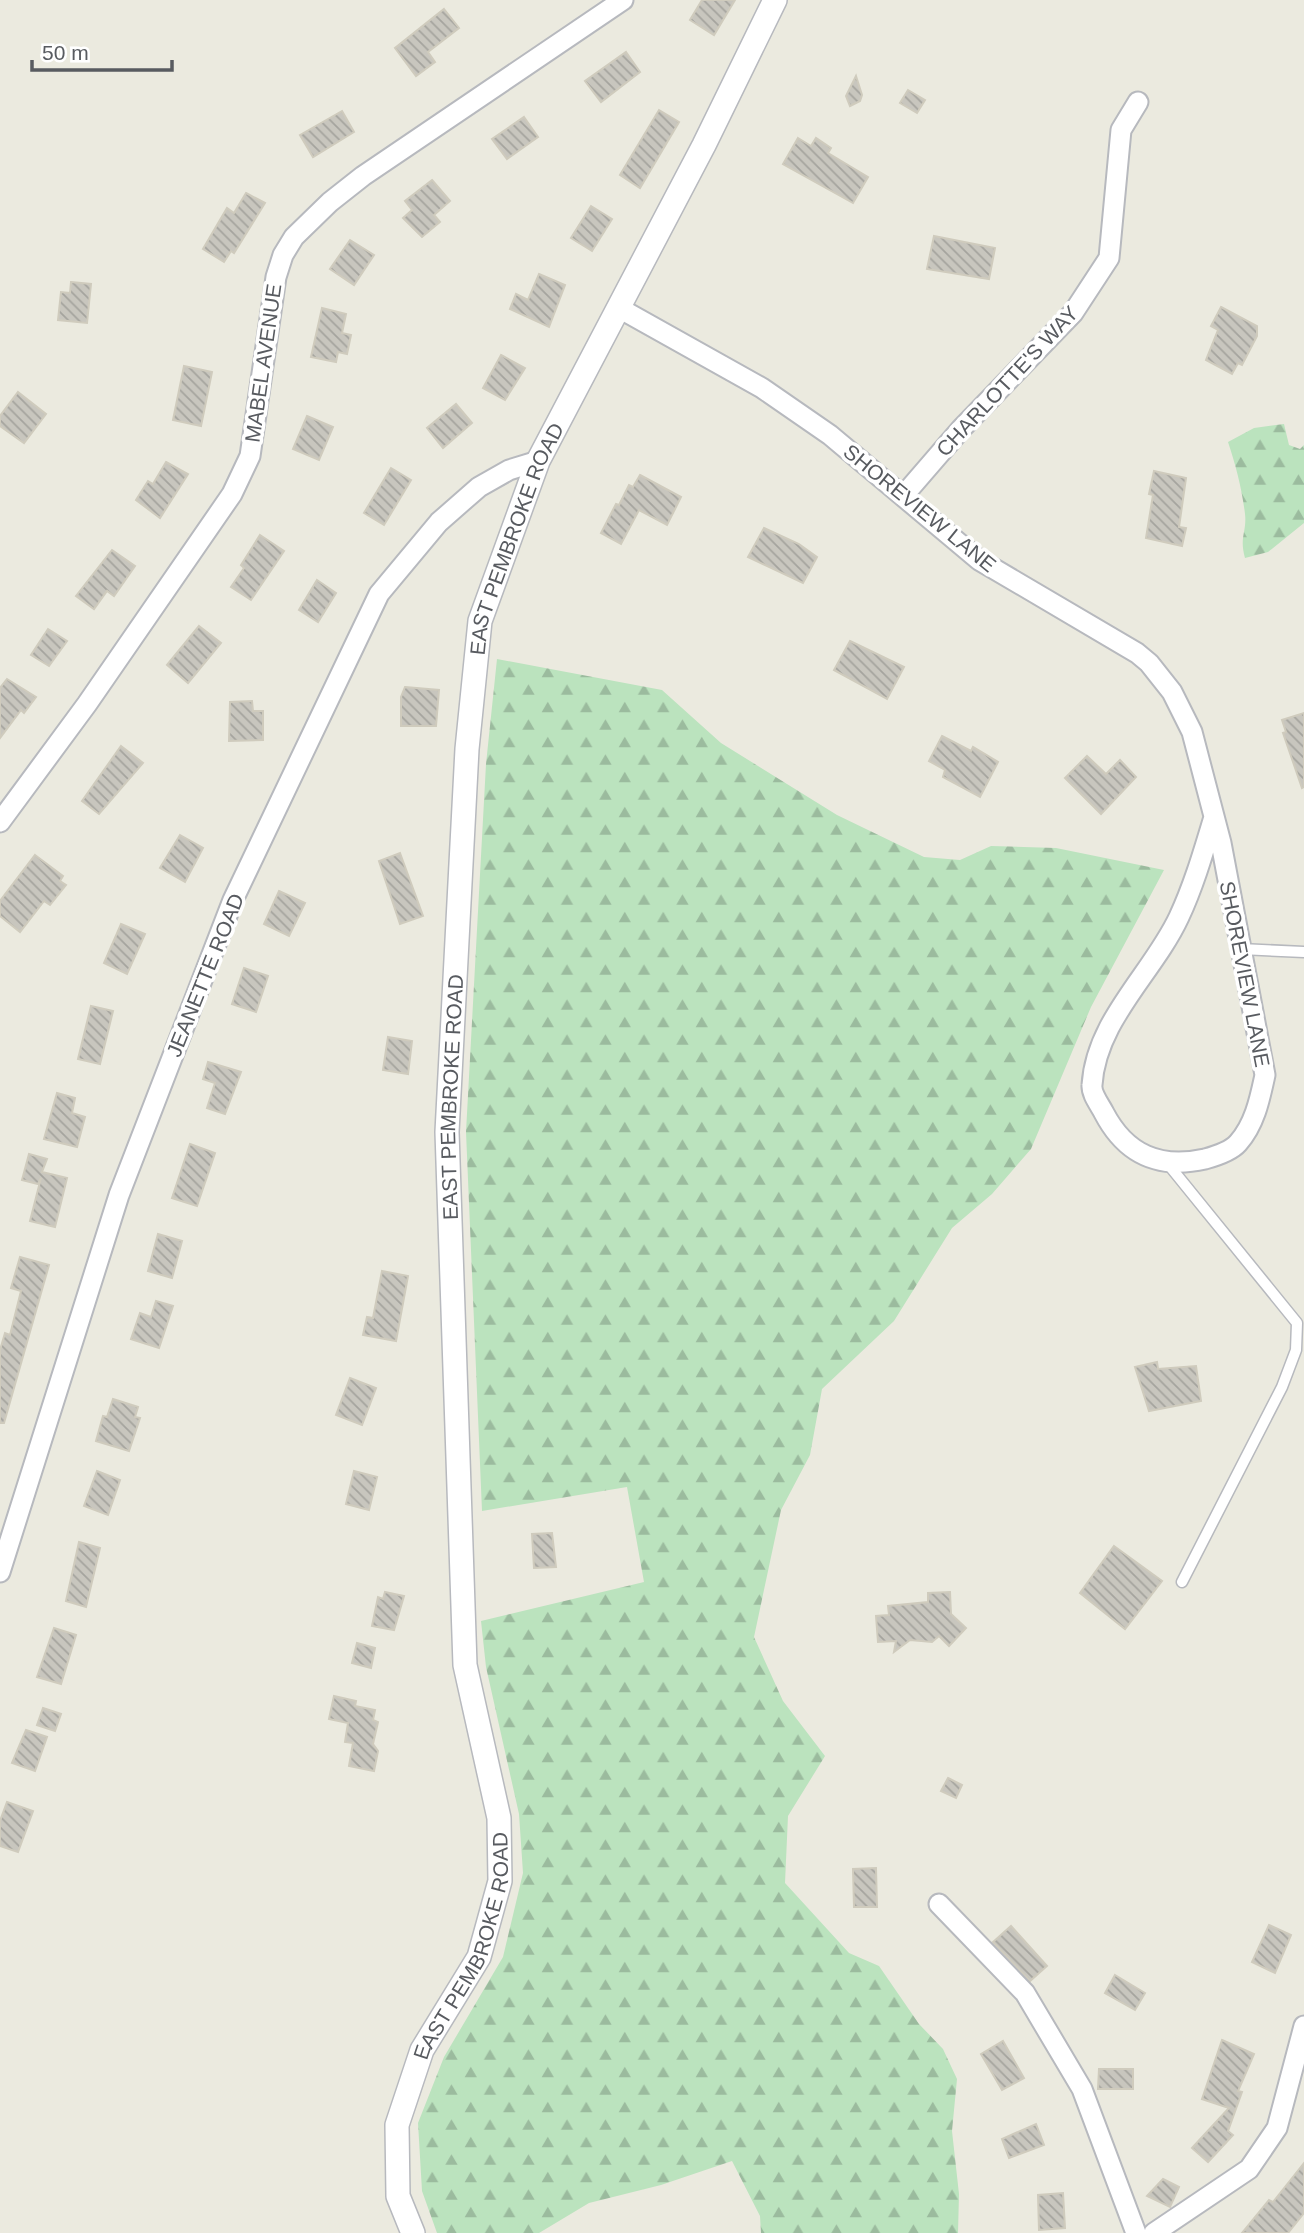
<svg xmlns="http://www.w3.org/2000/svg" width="1304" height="2233" viewBox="0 0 1304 2233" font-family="Arial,sans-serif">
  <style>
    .forest { fill: url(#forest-firs) }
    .building { fill: url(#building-back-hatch); stroke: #cfcbbd; stroke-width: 2 }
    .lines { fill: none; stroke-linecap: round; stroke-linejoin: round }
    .service-casing { stroke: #b7b9be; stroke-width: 13 }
    .minor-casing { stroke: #b7b9be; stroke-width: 23 }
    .tertiary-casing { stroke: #b7b9be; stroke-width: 26 }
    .service { stroke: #fff; stroke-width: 10 }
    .minor { stroke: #fff; stroke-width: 19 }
    .tertiary { stroke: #fff; stroke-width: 23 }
    .labels { text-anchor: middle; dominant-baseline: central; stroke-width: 7; stroke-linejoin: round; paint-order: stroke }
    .street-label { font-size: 21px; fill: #585b60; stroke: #fff }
  </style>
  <defs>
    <pattern id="forest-firs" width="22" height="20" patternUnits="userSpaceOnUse" patternTransform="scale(1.75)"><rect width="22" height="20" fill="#bbe3be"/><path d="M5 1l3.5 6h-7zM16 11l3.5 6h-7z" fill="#9bbb9e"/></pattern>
    <pattern id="building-back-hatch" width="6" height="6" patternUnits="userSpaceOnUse" patternTransform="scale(1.75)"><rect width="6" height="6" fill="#c8c6be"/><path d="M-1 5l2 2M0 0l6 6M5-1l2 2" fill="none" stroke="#a5a49e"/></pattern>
  </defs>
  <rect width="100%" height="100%" fill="#ebeadf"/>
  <!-- forest -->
  <g class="forest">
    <path d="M 1284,424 L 1289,445 L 1300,449 L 1304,445 L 1304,523 L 1268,552 L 1245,558 C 1239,537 1247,532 1245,514 C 1242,489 1236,466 1228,442 L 1254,428 Z"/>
    <path d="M 497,659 L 662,690 L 721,743 L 837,815 L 924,857 L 960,860 L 991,846 L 1056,848 L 1164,870 L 1091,1007 L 1031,1149 L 992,1194 L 952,1228 L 894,1321 L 822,1389 L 810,1455 L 781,1510 L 754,1637 L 783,1701 L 825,1756 L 788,1816 L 785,1883 L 849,1953 L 879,1966 L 919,2024 L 943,2049 L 957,2079 L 952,2131 L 959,2194 L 958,2233 L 761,2233 L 760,2216 L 732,2161 L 661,2185 L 589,2203 L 539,2233 L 437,2233 L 422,2191 L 418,2123 L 444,2057 L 503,1957 L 523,1873 L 519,1814 L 486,1667 L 481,1621 L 644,1582 L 627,1487 L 482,1511 L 466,1132 L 486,764 Z"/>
  </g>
  <!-- building -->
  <g class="building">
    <path d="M 702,0 L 735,0 L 714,35 L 690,20 Z"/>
    <path d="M 444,9 L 459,28 L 428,52 L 435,62 L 416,76 L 395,48 Z"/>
    <path d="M 626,52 L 640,72 L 601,102 L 585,81 Z"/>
    <path d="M 856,76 L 862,95 L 860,101 L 850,106 L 846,96 Z"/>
    <path d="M 908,90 L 925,100 L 917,113 L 900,103 Z"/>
    <path d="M 659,110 L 679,122 L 640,188 L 620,175 Z"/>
    <path d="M 342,111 L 354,132 L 313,157 L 300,135 Z"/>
    <path d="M 524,117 L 538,137 L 507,159 L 492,139 Z"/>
    <path d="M 798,138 L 811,146 L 816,138 L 831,148 L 828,153 L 868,177 L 853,203 L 783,164 Z"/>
    <path d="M 432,180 L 450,201 L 434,215 L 440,222 L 422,237 L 403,218 L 412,210 L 405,201 Z"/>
    <path d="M 246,193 L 265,203 L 234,253 L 231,251 L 224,262 L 203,249 L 227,208 L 234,213 Z"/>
    <path d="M 591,206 L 612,219 L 592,251 L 571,238 Z"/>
    <path d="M 934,236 L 995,248 L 989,279 L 927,269 Z"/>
    <path d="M 350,240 L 374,255 L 354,285 L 330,269 Z"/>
    <path d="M 539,274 L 565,285 L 549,327 L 510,309 L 516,294 L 528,300 Z"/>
    <path d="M 71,282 L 91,284 L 87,323 L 58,320 L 61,292 L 70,293 Z"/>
    <path d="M 1221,307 L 1257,326 L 1257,336 L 1242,365 L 1238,363 L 1232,374 L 1206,360 L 1218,330 L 1211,326 Z"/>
    <path d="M 322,308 L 346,314 L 342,333 L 351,335 L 347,354 L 338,352 L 336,362 L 311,357 Z"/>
    <path d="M 501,355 L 525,368 L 505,400 L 483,388 Z"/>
    <path d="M 184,366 L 212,372 L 201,426 L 173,420 Z"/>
    <path d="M 18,392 L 46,414 L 24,443 L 0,426 L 0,416 Z"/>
    <path d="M 456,404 L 472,423 L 443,448 L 427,428 Z"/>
    <path d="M 307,416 L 333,427 L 319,460 L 293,449 Z"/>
    <path d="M 166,462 L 188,474 L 160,518 L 136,500 L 148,481 L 153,484 Z"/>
    <path d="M 391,468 L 411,480 L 384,525 L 364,513 Z"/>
    <path d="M 1154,471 L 1186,478 L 1179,527 L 1186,528 L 1182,546 L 1146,538 L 1153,495 L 1149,494 Z"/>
    <path d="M 640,475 L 681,497 L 667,525 L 639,510 L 621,544 L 601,533 L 616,504 L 619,505 L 629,485 L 633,487 Z"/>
    <path d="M 764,528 L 799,544 L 817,557 L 803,583 L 748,557 Z"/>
    <path d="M 260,535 L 284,551 L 251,600 L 231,587 L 244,568 L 241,565 Z"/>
    <path d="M 112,550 L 135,566 L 114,596 L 107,591 L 94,609 L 76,596 Z"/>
    <path d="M 317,580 L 336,593 L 318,622 L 299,610 Z"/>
    <path d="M 199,626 L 221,643 L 188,683 L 167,665 Z"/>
    <path d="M 48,629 L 67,641 L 49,666 L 31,655 Z"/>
    <path d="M 850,641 L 904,667 L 887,699 L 834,670 Z"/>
    <path d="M 7,679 L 36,697 L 24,713 L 21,710 L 0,738 L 0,688 Z"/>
    <path d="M 405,687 L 439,690 L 436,726 L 401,726 L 401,697 Z"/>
    <path d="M 252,701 L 253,711 L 263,711 L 263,740 L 229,741 L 230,702 Z"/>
    <path d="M 1304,713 L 1304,787 L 1302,788 L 1283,733 L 1286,732 L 1282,720 Z"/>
    <path d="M 942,736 L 971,751 L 973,747 L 998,762 L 980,797 L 943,777 L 945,770 L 929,761 Z"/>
    <path d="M 121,746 L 143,763 L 99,814 L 82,801 Z"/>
    <path d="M 1087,756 L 1106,774 L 1120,760 L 1136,777 L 1101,814 L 1065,778 Z"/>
    <path d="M 180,835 L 203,848 L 185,882 L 160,868 Z"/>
    <path d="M 400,853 L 423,916 L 400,924 L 379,861 Z"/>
    <path d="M 35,855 L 63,876 L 60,881 L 66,885 L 50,905 L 44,901 L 20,932 L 0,916 L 0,901 Z"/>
    <path d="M 279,891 L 305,903 L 289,936 L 264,924 Z"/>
    <path d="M 121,924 L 145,934 L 127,974 L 104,963 Z"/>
    <path d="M 244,968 L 268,976 L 256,1012 L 232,1004 Z"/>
    <path d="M 91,1006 L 113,1011 L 100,1064 L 78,1059 Z"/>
    <path d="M 388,1037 L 412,1041 L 408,1074 L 383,1070 Z"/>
    <path d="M 208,1062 L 241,1072 L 225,1114 L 207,1108 L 215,1083 L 203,1079 Z"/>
    <path d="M 57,1093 L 75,1098 L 72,1113 L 85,1117 L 77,1147 L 44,1139 Z"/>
    <path d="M 190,1144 L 215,1153 L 197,1206 L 172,1198 Z"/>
    <path d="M 29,1154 L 47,1159 L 42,1172 L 67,1178 L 55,1227 L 30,1221 L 41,1178 L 38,1184 L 22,1180 Z"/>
    <path d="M 158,1234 L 182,1241 L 172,1278 L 148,1271 Z"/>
    <path d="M 20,1257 L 49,1265 L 4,1423 L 0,1423 L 0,1350 L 5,1333 L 10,1335 L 21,1291 L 11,1288 Z"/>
    <path d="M 382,1271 L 408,1276 L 396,1341 L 363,1335 L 367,1317 L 373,1318 Z"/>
    <path d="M 156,1301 L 173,1306 L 159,1348 L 131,1339 L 140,1313 L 151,1317 Z"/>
    <path d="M 1157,1362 L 1158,1369 L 1196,1366 L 1201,1401 L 1149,1411 L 1135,1367 Z"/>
    <path d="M 350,1378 L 376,1388 L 362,1425 L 336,1415 Z"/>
    <path d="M 113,1399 L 138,1407 L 135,1417 L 140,1418 L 129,1451 L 96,1441 L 103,1416 L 107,1417 Z"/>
    <path d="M 97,1471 L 120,1480 L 108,1515 L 84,1506 Z"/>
    <path d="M 354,1471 L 377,1477 L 369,1510 L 346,1504 Z"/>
    <path d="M 552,1533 L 556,1567 L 534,1568 L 532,1534 Z"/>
    <path d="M 79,1542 L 100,1548 L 86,1607 L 66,1601 Z"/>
    <path d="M 1114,1546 L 1162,1581 L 1125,1629 L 1080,1593 Z"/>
    <path d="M 385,1592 L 404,1596 L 394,1630 L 372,1626 L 378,1597 L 383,1599 Z"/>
    <path d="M 950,1592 L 951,1614 L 966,1628 L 949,1646 L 939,1636 L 932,1642 L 910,1640 L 894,1652 L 896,1641 L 878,1642 L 876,1616 L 889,1615 L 888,1606 L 928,1602 L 928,1593 Z"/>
    <path d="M 54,1628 L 76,1635 L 61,1684 L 37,1677 Z"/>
    <path d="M 357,1643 L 375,1648 L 371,1668 L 352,1663 Z"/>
    <path d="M 334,1696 L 356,1701 L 355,1706 L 375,1710 L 373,1720 L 378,1722 L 373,1744 L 378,1751 L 374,1771 L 349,1766 L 353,1743 L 345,1742 L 348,1723 L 329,1719 Z"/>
    <path d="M 43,1708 L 61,1714 L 55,1731 L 37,1725 Z"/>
    <path d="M 26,1730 L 47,1737 L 35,1771 L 12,1763 Z"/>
    <path d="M 948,1778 L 962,1785 L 956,1798 L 941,1791 Z"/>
    <path d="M 7,1802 L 33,1811 L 18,1852 L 0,1846 L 0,1821 Z"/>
    <path d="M 876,1868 L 877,1907 L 854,1907 L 853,1869 Z"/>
    <path d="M 1269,1925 L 1291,1935 L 1275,1973 L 1252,1962 Z"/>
    <path d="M 1011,1926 L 1047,1966 L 1030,1981 L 993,1942 Z"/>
    <path d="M 1115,1975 L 1145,1993 L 1135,2010 L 1105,1993 Z"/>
    <path d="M 1222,2040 L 1254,2054 L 1238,2091 L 1242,2092 L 1228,2131 L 1233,2135 L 1208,2162 L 1192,2148 L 1229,2108 L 1202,2099 Z"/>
    <path d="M 1003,2041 L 1024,2078 L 1002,2090 L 981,2054 Z"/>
    <path d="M 1099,2069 L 1133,2069 L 1133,2089 L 1098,2089 Z"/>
    <path d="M 1036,2124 L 1044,2145 L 1009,2158 L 1002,2139 Z"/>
    <path d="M 1304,2163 L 1304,2213 L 1288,2233 L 1242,2233 L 1269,2200 L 1273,2202 Z"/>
    <path d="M 1163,2179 L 1179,2187 L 1170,2207 L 1147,2196 Z"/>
    <path d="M 1063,2193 L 1065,2228 L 1039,2230 L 1038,2195 Z"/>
  </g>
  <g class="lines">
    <!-- service casing -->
    <g class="service-casing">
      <g id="service">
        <path d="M 1241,949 L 1304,952"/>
        <path d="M 1168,1164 L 1297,1323 L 1296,1350 L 1282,1387 L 1182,1582"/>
      </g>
    </g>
    <!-- minor casing -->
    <g class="minor-casing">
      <g id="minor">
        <path d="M 619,308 L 762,388 L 830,435 L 979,560 L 1137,653 L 1149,663 L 1172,692 L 1192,732 L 1221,843 L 1265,1075 C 1260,1098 1255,1124 1238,1143 C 1231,1151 1216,1156 1205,1159 C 1160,1169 1126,1155 1104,1113 C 1100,1105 1091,1094 1092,1085 C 1096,1020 1153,973 1179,917 C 1194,885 1204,850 1214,817"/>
        <path d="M 904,495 L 961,429 L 1073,313 L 1109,258 L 1121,130 L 1138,102"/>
        <path d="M 0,822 L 87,704 L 232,494 L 250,456 L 276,277 L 283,255 L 294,237 L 330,202 L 363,176 L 623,0"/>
        <path d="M 0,1572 L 119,1195 L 233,900 L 379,594 L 439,522 L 479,487 L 509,470 L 538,461"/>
        <path d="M 939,1904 L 1025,1993 L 1082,2089 L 1136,2233"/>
        <path d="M 1154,2233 L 1249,2169 L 1277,2128 L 1304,2026"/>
      </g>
    </g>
    <!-- tertiary casing -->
    <g class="tertiary-casing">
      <g id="tertiary">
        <path id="s1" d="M 413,2233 L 398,2196 L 397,2125 L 422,2050 L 479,1957 L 500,1881 L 499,1818 L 465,1665 L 447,1132 L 467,749 L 480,621 L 538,461 L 704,145 L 775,0"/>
      </g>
    </g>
    <!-- service -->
    <use href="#service" class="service"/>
    <!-- minor -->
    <use href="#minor" class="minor"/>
    <!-- tertiary -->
    <use href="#tertiary" class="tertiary"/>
  </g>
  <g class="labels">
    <!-- street labels -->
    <g class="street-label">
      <text transform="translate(263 363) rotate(-82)">MABEL AVENUE</text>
      <text transform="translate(1007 381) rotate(-47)">CHARLOTTE'S WAY</text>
      <text transform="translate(920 508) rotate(39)">SHOREVIEW LANE</text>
      <text stroke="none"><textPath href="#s1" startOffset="1732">EAST PEMBROKE ROAD</textPath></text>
      <text transform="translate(1245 974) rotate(79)">SHOREVIEW LANE</text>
      <text transform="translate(205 975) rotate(-68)">JEANETTE ROAD</text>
      <text stroke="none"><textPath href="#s1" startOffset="1166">EAST PEMBROKE ROAD</textPath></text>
      <text stroke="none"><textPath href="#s1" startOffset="304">EAST PEMBROKE ROAD</textPath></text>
    </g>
  </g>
  <!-- scale -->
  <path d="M32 60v10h140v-10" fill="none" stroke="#585b60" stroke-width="3.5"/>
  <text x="42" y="60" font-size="21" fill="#585b60" stroke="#ffffff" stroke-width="5" paint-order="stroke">50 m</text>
</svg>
